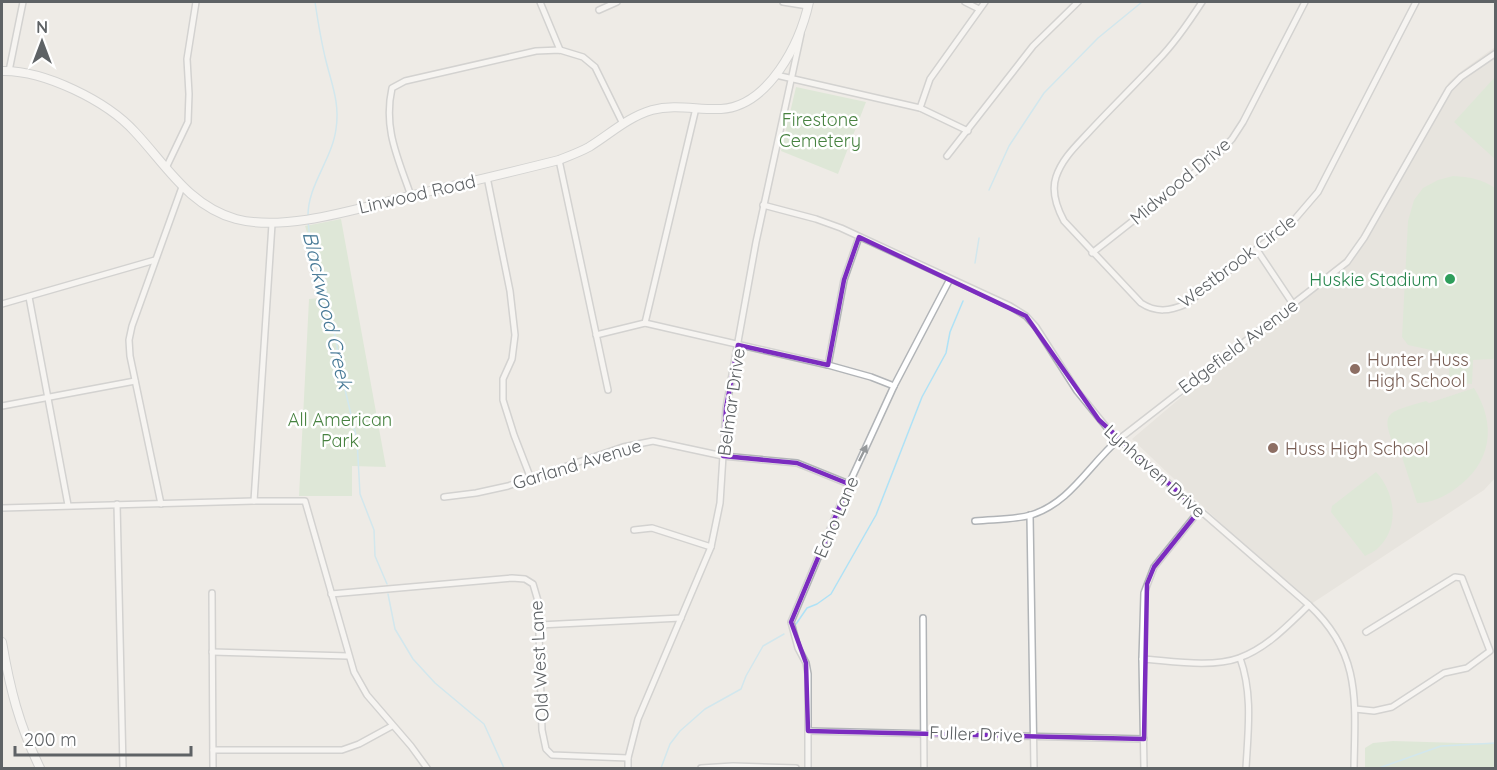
<svg xmlns="http://www.w3.org/2000/svg" width="1497" height="770" viewBox="0 0 1497 770" font-family="Quicksand,sans-serif">
  <style>
    .education { fill: #dedbd5 }
    .green { fill: #cae3c6 }
    .lines { fill: none; stroke-linecap: round; stroke-linejoin: round }
    .stream { stroke: #afe2f6; stroke-width: 1.5 }
    .street-casing { stroke: #b1b4b7; stroke-width: 8 }
    .secondary-casing { stroke: #b2b6b9; stroke-width: 10 }
    .street { stroke: #fff; stroke-width: 5 }
    .secondary { stroke: #fff; stroke-width: 8 }
    .oneway { fill: #96999b }
    .marked { fill: none; stroke: #7b2cbf; stroke-width: 4.5; stroke-linejoin: round }
    .leisure-dot { fill: #2e9e5b; stroke: #fff; stroke-width: 2 }
    .education-dot { fill: #8d6e63; stroke: #fff; stroke-width: 2 }
    .labels { text-anchor: middle; dominant-baseline: central; stroke-width: 5; stroke-linejoin: round; paint-order: stroke }
    .park-label { font-size: 18px; fill: #478240; stroke: #fff }
    .street-label { font-size: 18px; fill: #5e6265; stroke: #fff }
    .leisure-label { font-size: 18px; fill: #27864d; stroke: #fff; text-anchor: end }
    .education-label { font-size: 18px; fill: #785e54; stroke: #fff; text-anchor: start }
    .water-label { font-size: 20px; font-style: italic; fill: #477996; stroke: #fff }
  </style>
  <rect width="100%" height="100%" fill="#eeebe6"/>
  <!-- education -->
  <path class="education" d="M 1495,47 L 1495,478 L 1484,490 L 1308,606 L 1132,439 L 1353,251 L 1449,82 L 1463,70 Z"/>
  <!-- green -->
  <g class="green">
    <path d="M 1495,77 L 1495,159 L 1454,122 Z"/>
    <path d="M 796,87 L 866,102 L 838,174 L 781,151 Z"/>
    <path d="M 1453,176 C 1469,177 1482,179 1495,188 L 1495,357 L 1493,359 L 1473,360 L 1472,384 L 1449,383 L 1449,366 L 1431,350 L 1408,345 L 1402,337 L 1408,221 L 1414,200 L 1423,188 L 1438,180 Z"/>
    <path d="M 341,219 L 386,467 L 352,466 L 352,496 L 299,496 L 309,299 L 328,297 L 305,226 Z"/>
    <path d="M 1474,388 C 1497,425 1492,463 1455,489 C 1444,497 1431,503 1417,503 L 1402,457 L 1398,457 C 1381,412 1381,414 1426,401 L 1429,403 Z"/>
    <path d="M 1376,472 C 1396,493 1400,529 1377,549 C 1374,552 1368,554 1365,556 L 1331,512 L 1332,506 Z"/>
    <path d="M 1393,741 L 1495,744 L 1495,768 L 1365,768 L 1365,748 L 1373,743 Z"/>
  </g>
  <g class="lines">
    <!-- stream -->
    <g class="stream">
      <path d="M 989,190 L 1009,146 L 1044,93 L 1098,38 L 1142,2"/>
      <path d="M 308,217 C 307,186 332,160 336,129 C 340,104 332,85 326,61 C 321,41 318,22 315,2"/>
      <path d="M 308,222 L 311,247 L 328,297 L 344,385 L 357,440 L 360,494 L 374,530 L 375,556 L 387,584"/>
      <path d="M 975,263 L 979,238"/>
      <path d="M 388,594 L 395,629 L 413,659 L 435,683 L 484,724 L 504,768"/>
      <path d="M 796,624 L 807,608 L 817,604 L 831,594 L 876,515 L 922,397 L 946,353 L 950,332 L 963,301"/>
      <path d="M 661,768 L 670,744 L 680,731 L 705,709 L 741,689 L 746,676 L 763,646 L 784,634"/>
      <path d="M 1379,768 L 1441,746 L 1496,743"/>
    </g>
    <!-- street casing -->
    <g class="street-casing">
      <g id="street">
        <path d="M 540,2 L 560,50"/>
        <path d="M 783,2 L 808,6"/>
        <path d="M 965,2 L 979,9"/>
        <path d="M 1202,2 C 1189,22 1175,43 1158,60 C 1135,85 1111,108 1088,133 C 1075,147 1062,159 1056,177 C 1051,192 1057,208 1064,221 L 1141,303 C 1156,313 1170,311 1186,304 L 1294,220 L 1318,192 L 1416,2"/>
        <path d="M 599,10 L 617,2"/>
        <path d="M 9,71 L 23,2"/>
        <path d="M 776,75 L 920,108 L 968,131"/>
        <path d="M 920,108 L 930,79 L 985,2"/>
        <path d="M 947,156 L 1033,46 L 1078,2"/>
        <path d="M 559,160 L 608,390"/>
        <path d="M 166,168 L 188,122 L 189,94 L 187,59 L 196,2"/>
        <path d="M 487,177 L 510,291 L 515,335 L 512,359 L 503,379 L 503,400 L 514,435 L 531,479"/>
        <path d="M 411,196 C 398,158 383,129 392,88 L 405,81 L 536,51 L 560,50 L 583,57 L 595,67 L 623,124"/>
        <path d="M 763,205 L 816,219 L 841,228 L 1010,306 L 1026,316 L 1036,327 L 1077,391 L 1112,434 L 1309,605 C 1362,654 1355,702 1354,768"/>
        <path d="M 1257,250 L 1293,304"/>
        <path d="M 1092,253 L 1218,154 L 1232,139 L 1243,122 L 1305,2"/>
        <path d="M 29,297 L 68,505"/>
        <path d="M 2,304 L 155,260"/>
        <path d="M 645,323 L 696,108"/>
        <path d="M 596,335 L 645,323 L 828,365 L 871,377 L 894,386"/>
        <path d="M 828,365 L 844,280 L 859,237"/>
        <path d="M 2,406 L 135,381"/>
        <path d="M 444,497 L 476,493 L 508,486 L 623,447 L 653,441 L 723,456 L 797,463 L 849,484"/>
        <path d="M 254,501 L 272,224"/>
        <path d="M 117,504 L 123,768"/>
        <path d="M 161,504 L 130,356 L 129,340 L 132,326 L 182,187"/>
        <path d="M 2,508 L 254,501 L 305,501 L 354,672 L 367,695 L 411,746 L 427,768"/>
        <path d="M 1030,515 L 1034,768"/>
        <path d="M 975,521 C 993,519 1014,520 1031,515 C 1070,503 1089,465 1118,440 L 1347,262 L 1364,238 L 1449,89 L 1461,77 L 1496,53"/>
        <path d="M 634,530 L 652,528 L 711,547"/>
        <path d="M 212,593 L 213,768"/>
        <path d="M 331,594 L 512,578 L 525,579 L 533,584 L 538,601 L 542,730 L 546,749 L 552,755 L 628,758"/>
        <path d="M 923,618 L 924,768"/>
        <path d="M 539,625 L 681,618"/>
        <path d="M 212,652 L 348,656"/>
        <path d="M 1240,658 C 1253,694 1248,731 1246,768"/>
        <path d="M 1142,659 C 1171,661 1212,668 1239,658 C 1267,648 1288,625 1309,605"/>
        <path d="M 1355,709 L 1374,711 L 1392,707 L 1444,673 L 1467,668 L 1490,651 L 1462,578 L 1455,577 L 1366,632"/>
        <path d="M 808,731 L 1144,739"/>
        <path d="M 213,750 L 342,750 L 359,744 L 392,726"/>
        <path d="M 628,768 L 628,758 L 638,719 L 711,547 L 720,503 L 726,408 L 756,242 L 801,34"/>
        <path d="M 701,768 L 733,766 L 796,768"/>
        <path d="M 808,768 L 808,674 L 806,663 L 798,648 L 791,622 L 849,484 L 894,386 L 950,279"/>
        <path d="M 1144,768 L 1142,659 L 1144,593 L 1154,567 L 1199,511"/>
      </g>
    </g>
    <!-- secondary casing -->
    <g class="secondary-casing">
      <g id="secondary">
        <path d="M 2,71 C 44,70 107,101 135,132 C 166,165 189,206 236,219 C 285,232 356,209 405,197 C 456,185 508,173 559,160 C 569,156 580,152 589,147 C 610,134 628,117 652,110 C 675,104 698,110 721,109 C 769,106 800,43 809,2"/>
        <path d="M 2,642 C 10,689 19,725 40,768"/>
      </g>
    </g>
    <!-- street -->
    <use href="#street" class="street"/>
    <!-- secondary -->
    <use href="#secondary" class="secondary"/>
  </g>
  <!-- one-way arrows -->
  <defs><path id="oneway-solid" d="M-6-.8H1V-3.2L6.5 0L1 3.2V.8H-6Z" transform="scale(1.5)"/></defs>
  <use class="oneway" href="#oneway-solid" transform="translate(863 453) rotate(-64)"/>
  <!-- marked area -->
  <path d="M0 0H1497V770H0ZM 859,237 L 1026,316 L 1099,420 L 1199,511 L 1154,567 L 1147,584 L 1144,739 L 808,731 L 806,663 L 791,622 L 849,484 L 797,463 L 723,456 L 726,408 L 738,345 L 828,365 L 844,280 Z" fill="#eeebe6" fill-opacity=".55" fill-rule="evenodd"/>
  <path class="marked" d="M 859,237 L 1026,316 L 1099,420 L 1199,511 L 1154,567 L 1147,584 L 1144,739 L 808,731 L 806,663 L 791,622 L 849,484 L 797,463 L 723,456 L 726,408 L 738,345 L 828,365 L 844,280 Z"/>
  <!-- markers -->
  <circle class="leisure-dot" cx="1450" cy="279" r="6"/>
  <g class="education-dot">
    <circle cx="1355" cy="369" r="6"/>
    <circle cx="1273" cy="448" r="6"/>
  </g>
  <g class="labels">
    <!-- park labels -->
    <g class="park-label">
      <text x="820" y="119">Firestone<tspan x="820" dy="21">Cemetery</tspan></text>
      <text x="340" y="419">All American<tspan x="340" dy="21">Park</tspan></text>
    </g>
    <!-- street labels -->
    <g class="street-label">
      <text transform="translate(1180 181) rotate(-40)">Midwood Drive</text>
      <text transform="translate(417 194) rotate(-13)">Linwood Road</text>
      <text transform="translate(1237 261) rotate(-37)">Westbrook Circle</text>
      <text transform="translate(1238 346) rotate(-37)">Edgefield Avenue</text>
      <text transform="translate(731 402) rotate(-82)">Belmar Drive</text>
      <text transform="translate(577 464) rotate(-17)">Garland Avenue</text>
      <text transform="translate(1155 471) rotate(42)">Lynhaven Drive</text>
      <text transform="translate(836 517) rotate(-67)">Echo Lane</text>
      <text transform="translate(539 661) rotate(-93)">Old West Lane</text>
      <text transform="translate(976 734) rotate(2)">Fuller Drive</text>
    </g>
    <!-- leisure labels -->
    <g class="leisure-label">
      <text x="1438" y="279">Huskie Stadium</text>
    </g>
    <!-- education labels -->
    <g class="education-label">
      <text x="1367" y="359">Hunter Huss<tspan x="1367" dy="21">High School</tspan></text>
      <text x="1285" y="448">Huss High School</text>
    </g>
    <!-- water labels -->
    <g class="water-label">
      <text transform="translate(328 310) rotate(77)">Blackwood Creek</text>
    </g>
  </g>
  <!-- border -->
  <rect width="1497" height="770" fill="none" stroke="#5e6265" stroke-width="6"/>
  <!-- north arrow -->
  <g transform="translate(42 42)" stroke="#ffffff" stroke-width="4.5" paint-order="stroke">
  <path d="M0-4.5L10 22L0 15L-10 22Z" fill="#5e6265"/>
  <text y="-9" font-size="16" font-weight="bold" text-anchor="middle" fill="#5e6265">N</text>
  </g>
  <!-- scale -->
  <path d="M15 746v9h176v-9" fill="none" stroke="#5e6265" stroke-width="3"/>
  <text x="24" y="746" font-size="18" fill="#5e6265" stroke="#ffffff" stroke-width="4.5" paint-order="stroke">200 m</text>
</svg>
